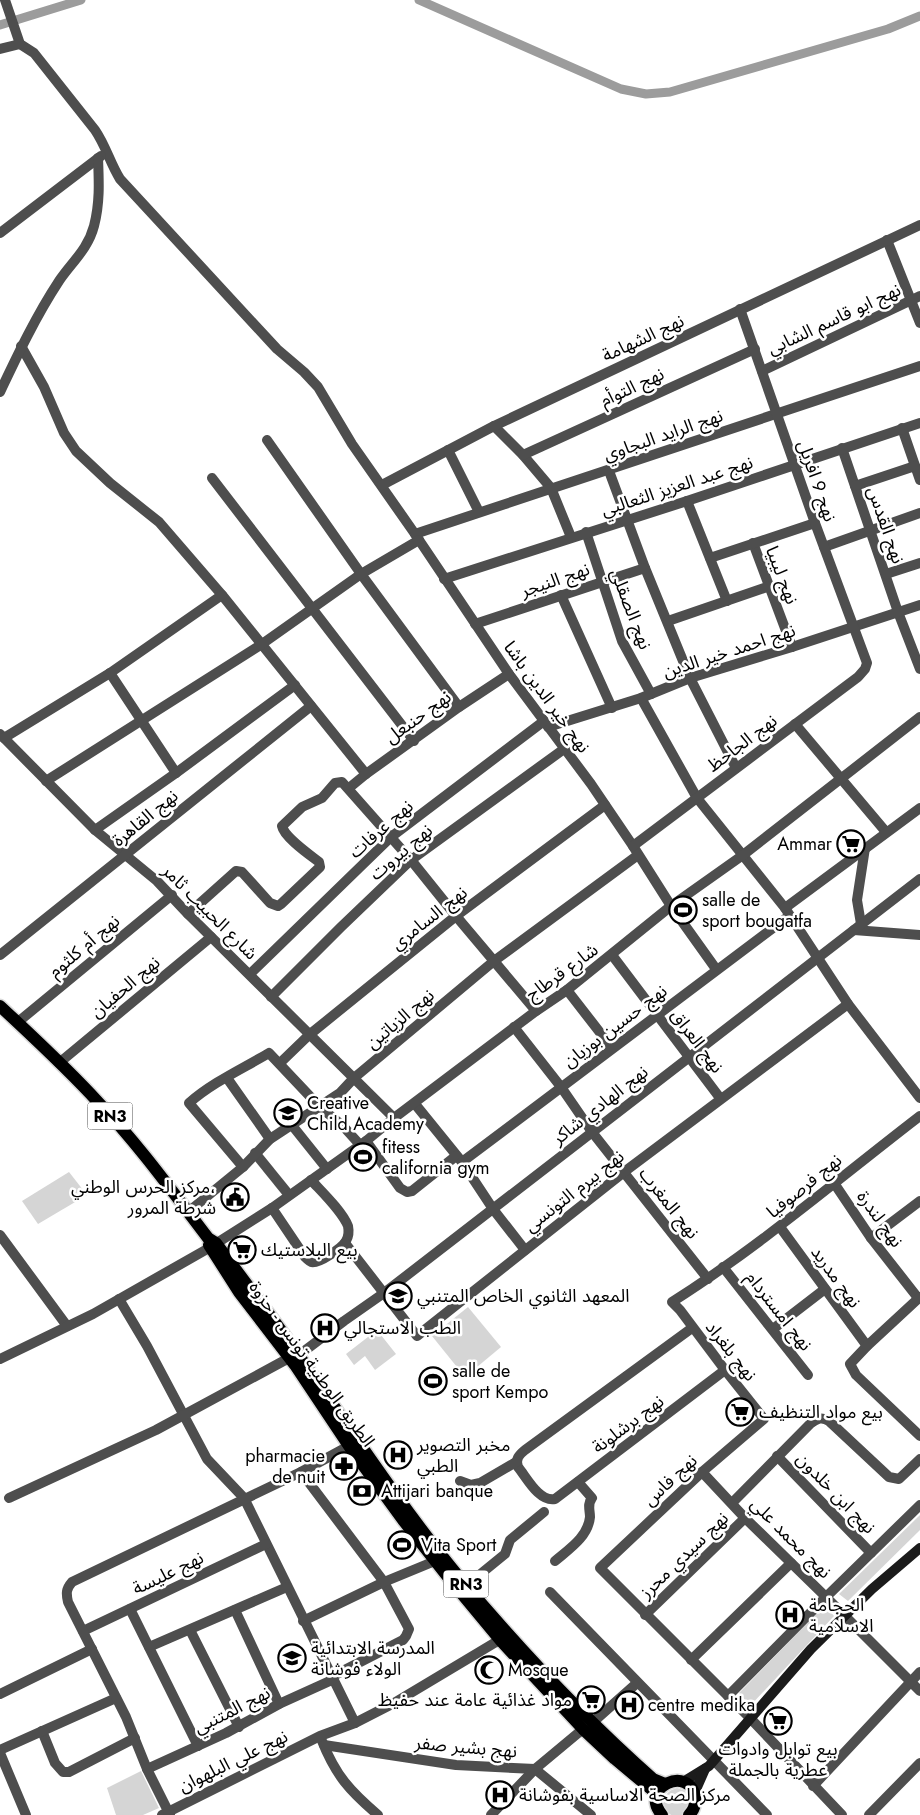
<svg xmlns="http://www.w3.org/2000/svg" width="920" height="1815" viewBox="0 0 920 1815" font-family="Jost,'Noto Sans Arabic',sans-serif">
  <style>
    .green { fill: #d5d5d5 }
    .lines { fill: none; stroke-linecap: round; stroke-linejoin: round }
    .canal { stroke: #9c9c9c; stroke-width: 9 }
    .primary-casing { stroke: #dbdbdb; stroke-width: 15 }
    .street { stroke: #4e4e4e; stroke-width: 10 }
    .secondary { stroke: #1b1b1b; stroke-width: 10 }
    .primary { stroke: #000; stroke-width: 12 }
    .labels { text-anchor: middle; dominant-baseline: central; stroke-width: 5; stroke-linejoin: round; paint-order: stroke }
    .shield { fill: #fff; stroke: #4c4c4c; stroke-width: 1 }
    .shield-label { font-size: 16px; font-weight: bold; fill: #000 }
    .street-label { font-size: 18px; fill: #000; stroke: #fff }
    .poi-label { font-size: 18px; fill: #000; stroke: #fff; text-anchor: start }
  </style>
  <rect width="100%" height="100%" fill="#fff"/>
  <!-- green -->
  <g class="green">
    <path d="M 69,1172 L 87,1195 L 38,1224 L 22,1201 Z"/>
    <path d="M 468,1307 L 501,1347 L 465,1377 L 432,1336 Z"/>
    <path d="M 377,1330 L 396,1354 L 375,1370 L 365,1356 L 354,1365 L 346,1354 Z"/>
    <path d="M 920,1515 L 920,1530 L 848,1601 L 839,1594 Z"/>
    <path d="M 825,1605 L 834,1616 L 750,1706 L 739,1693 Z"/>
    <path d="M 141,1771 L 159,1808 L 143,1815 L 116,1815 L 107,1788 Z"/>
    <path d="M 677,1788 L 686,1791 L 692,1799 L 684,1815 L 671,1815 C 659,1806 663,1791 677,1788 Z"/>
  </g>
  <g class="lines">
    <!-- canal -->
    <g class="canal">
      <path d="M 419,0 L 621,89 L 646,94 L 670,92 L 888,29 L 920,16"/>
      <path d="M 0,25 L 81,0"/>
    </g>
    <!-- primary casing -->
    <g class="primary-casing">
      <g id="primary">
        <path d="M 0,1006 C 33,1037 67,1068 98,1102 C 138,1144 172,1191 208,1238 L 216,1243 C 244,1281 273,1318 299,1356 C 351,1430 401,1507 459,1577 C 519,1649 583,1717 653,1779 L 665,1784"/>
        <path d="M 209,1245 L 239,1292 L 295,1365 L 349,1446 L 403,1520 L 452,1582 L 501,1641 L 583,1729 L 615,1759 L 657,1794"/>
        <path d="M 662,1815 C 638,1786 690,1765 695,1797 C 696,1804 694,1810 689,1815"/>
      </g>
    </g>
    <!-- street -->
    <g class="street">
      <path d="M 5,0 L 20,44 L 34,53 L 95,130 C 106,146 110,163 120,179 L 277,349 L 304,372 L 318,387 L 352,444 L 415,534 L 509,674 L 591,784 L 633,846 L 671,906 L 716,969"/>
      <path d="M 0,49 L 20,44"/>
      <path d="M 0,233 L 101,156"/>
      <path d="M 887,240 L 920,323"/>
      <path d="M 21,346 L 44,387 L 64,433 L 76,451 L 110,483 L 159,522 L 222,595 L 366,774"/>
      <path d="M 762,371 L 920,296"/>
      <path d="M 0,392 C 18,354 36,316 59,281 C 72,262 88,249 94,226 C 100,203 99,182 98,158"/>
      <path d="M 494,426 L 523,455 L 551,488 L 571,537"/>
      <path d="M 902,428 L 920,480"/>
      <path d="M 267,440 L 361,574 L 459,707"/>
      <path d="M 842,448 L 898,612 L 920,669"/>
      <path d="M 448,450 L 479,512"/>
      <path d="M 523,455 L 755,349"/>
      <path d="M 609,471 L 645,568 L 690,678 L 736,768"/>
      <path d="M 212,478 L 414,741"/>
      <path d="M 382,485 L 494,426 L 920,225"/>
      <path d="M 855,486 L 915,466"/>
      <path d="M 687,501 L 727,601"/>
      <path d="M 586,532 L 622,641 L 651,694"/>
      <path d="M 415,534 L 920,366"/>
      <path d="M 753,543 L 792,647"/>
      <path d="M 824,547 L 920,513"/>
      <path d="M 710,558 L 815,523"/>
      <path d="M 886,574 L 920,563"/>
      <path d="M 444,579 L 687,501 L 920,423"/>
      <path d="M 561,595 L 612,708"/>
      <path d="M 668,621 L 770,586"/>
      <path d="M 475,624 L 645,568"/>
      <path d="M 110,673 L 176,773"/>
      <path d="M 641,698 L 697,798 L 785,908 L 848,1004 L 920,1098"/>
      <path d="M 795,724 L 886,832"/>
      <path d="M 548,727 L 641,698 L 690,678 L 792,647 L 920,605"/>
      <path d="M 0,734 L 95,830 L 157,881 L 188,914 L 394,1118"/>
      <path d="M 4,738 L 110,673 L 222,595"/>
      <path d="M 46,781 L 262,644 L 361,574 L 419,540"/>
      <path d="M 349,788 L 366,774 L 459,707 L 509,674"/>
      <path d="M 95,830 L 176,773 L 295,685"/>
      <path d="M 633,846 L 858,677 L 865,669 L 867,663 L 815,523 L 740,309"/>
      <path d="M 785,908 L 920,808"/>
      <path d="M 188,914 L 236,871 L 242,872 L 270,903 L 278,906 L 281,904 L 320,867 L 319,862 C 310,855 284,837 282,826 L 302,807 L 322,798 L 335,783 L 342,782 L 411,860 L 456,916 L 536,1011"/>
      <path d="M 861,924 L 857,900 L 865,848"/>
      <path d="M 854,930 L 920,935"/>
      <path d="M 0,955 L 311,706"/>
      <path d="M 612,955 L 720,1098"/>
      <path d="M 250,974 L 391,837 L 544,721"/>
      <path d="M 567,990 L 612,1048"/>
      <path d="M 271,997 L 341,927 L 411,860 L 564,749"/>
      <path d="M 18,1022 L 172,895"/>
      <path d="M 514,1027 L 561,1087 L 592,1132 L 708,1279"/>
      <path d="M 59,1063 L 211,937"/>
      <path d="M 280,1063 L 309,1035 L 456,916 L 605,805"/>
      <path d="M 227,1078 L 270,1139"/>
      <path d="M 415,1104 L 462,1162 L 493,1209 L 525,1250"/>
      <path d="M 291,1124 L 327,1169"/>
      <path d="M 366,1141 L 400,1188 L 407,1192 L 412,1191 L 456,1156"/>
      <path d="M 255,1153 L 289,1195"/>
      <path d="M 462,1162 L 789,916"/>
      <path d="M 243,1167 L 189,1103 C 213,1082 242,1069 269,1053 L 320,1107 L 343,1126 L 361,1146"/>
      <path d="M 834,1183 L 871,1238 L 918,1298"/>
      <path d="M 272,1208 L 305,1257 C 305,1257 310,1262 311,1262 C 318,1265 343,1247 346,1241 C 349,1236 349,1231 348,1226 C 342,1211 322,1192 311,1180"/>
      <path d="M 188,1212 L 243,1167 L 270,1139 L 340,1093 L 354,1078 L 494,961 L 638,855"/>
      <path d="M 780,1227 L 867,1346"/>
      <path d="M 0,1235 L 67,1326"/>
      <path d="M 871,1238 L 920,1201"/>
      <path d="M 345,1243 L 417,1336 L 624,1172 L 848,1004"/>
      <path d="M 723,1267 L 808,1375"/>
      <path d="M 920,1297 L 867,1346 L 850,1364 L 856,1375 L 920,1436"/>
      <path d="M 119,1299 L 147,1346 L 207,1459 L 244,1498 L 355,1723"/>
      <path d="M 692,1328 L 525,1450 C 519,1455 515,1459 518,1467 C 527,1478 539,1502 555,1499 L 725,1370"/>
      <path d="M 773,1329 L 825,1289"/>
      <path d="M 299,1355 L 344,1321 L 384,1293 L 920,879"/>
      <path d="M 0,1359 L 93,1314 L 209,1248 L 272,1208 L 366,1141 L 394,1118 L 536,1011 L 567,990 L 671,906 L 743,855 L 920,717"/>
      <path d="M 777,1456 L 871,1553"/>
      <path d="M 301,1472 L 384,1582 L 409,1629 L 406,1636 L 403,1640 L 331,1677"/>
      <path d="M 702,1472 L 745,1518 L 826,1597 L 920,1691"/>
      <path d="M 460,1481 L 471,1485 L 480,1483 L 516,1462"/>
      <path d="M 9,1498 L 156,1430 L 289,1358"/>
      <path d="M 732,1503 L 810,1424 C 817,1419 821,1416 829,1421 L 889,1477 L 899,1479 L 920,1459"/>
      <path d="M 555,1561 C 569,1549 588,1537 590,1517 C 590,1510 587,1504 592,1498 L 578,1482"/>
      <path d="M 467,1585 L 505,1554 L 510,1540 L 544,1512"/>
      <path d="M 550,1592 L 767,1815"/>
      <path d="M 130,1609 L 198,1746"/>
      <path d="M 235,1610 L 279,1704"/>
      <path d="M 645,1615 L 745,1518"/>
      <path d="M 303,1621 L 384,1582 L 435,1561"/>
      <path d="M 190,1630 L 239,1727"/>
      <path d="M 83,1631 L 266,1544"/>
      <path d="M 149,1647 L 287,1587"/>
      <path d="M 691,1660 L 791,1563"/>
      <path d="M 0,1694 L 92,1649"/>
      <path d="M 728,1696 L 826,1597 L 920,1505"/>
      <path d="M 592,1723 L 637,1683"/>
      <path d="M 42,1731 L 55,1763 L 63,1772 L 69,1772 L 135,1738"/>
      <path d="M 322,1741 C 336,1776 350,1791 378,1815"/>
      <path d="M 324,1745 L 456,1765 L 535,1769 L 591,1815"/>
      <path d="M 0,1750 L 116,1698"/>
      <path d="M 0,1753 L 26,1815"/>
      <path d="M 147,1769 L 226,1733 L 279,1704 L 332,1680"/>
      <path d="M 813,1786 L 920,1672"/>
      <path d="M 162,1815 L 320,1736 L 355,1723 L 394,1703 L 506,1636"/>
      <path d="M 170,1815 L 147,1769 L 126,1717 L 68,1602 C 66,1593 66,1589 72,1582 L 301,1472 L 349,1446"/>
      <path d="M 491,1815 L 535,1769 L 583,1729"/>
      <path d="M 842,1815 L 750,1718 L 600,1568 L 702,1472 L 764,1419 L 725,1370 L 680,1310 L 672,1302 C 759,1247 838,1179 920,1116"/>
      <path d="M 869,1815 L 920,1763"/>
    </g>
    <!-- secondary -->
    <g class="secondary">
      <path d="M 683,1782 L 709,1766 L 811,1649 L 872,1589 L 920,1548"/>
      <path d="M 694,1794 L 705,1769"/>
    </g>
    <!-- primary -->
    <use href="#primary" class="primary"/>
  </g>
  <!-- icons -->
  <defs>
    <g id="supermarket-ring" transform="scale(1.4375)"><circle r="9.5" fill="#fff" stroke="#000" stroke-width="1.5"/><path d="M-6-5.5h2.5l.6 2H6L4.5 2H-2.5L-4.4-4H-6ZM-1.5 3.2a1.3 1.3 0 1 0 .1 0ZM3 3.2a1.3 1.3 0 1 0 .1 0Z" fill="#000"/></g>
    <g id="stadium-ring" transform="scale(1.4375)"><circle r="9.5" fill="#fff" stroke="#000" stroke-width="1.5"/><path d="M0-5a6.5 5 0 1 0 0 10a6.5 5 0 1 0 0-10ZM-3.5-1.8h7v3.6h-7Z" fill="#000"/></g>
    <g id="school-ring" transform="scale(1.4375)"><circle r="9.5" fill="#fff" stroke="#000" stroke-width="1.5"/><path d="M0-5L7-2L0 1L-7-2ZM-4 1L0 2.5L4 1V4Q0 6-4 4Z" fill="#000"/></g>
    <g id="civic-ring" transform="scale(1.4375)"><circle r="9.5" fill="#fff" stroke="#000" stroke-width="1.5"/><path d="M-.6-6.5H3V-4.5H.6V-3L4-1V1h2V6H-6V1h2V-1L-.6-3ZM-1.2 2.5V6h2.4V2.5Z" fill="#000"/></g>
    <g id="hospital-ring" transform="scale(1.4375)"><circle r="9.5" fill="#fff" stroke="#000" stroke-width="1.5"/><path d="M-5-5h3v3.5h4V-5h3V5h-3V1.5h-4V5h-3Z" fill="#000"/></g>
    <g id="pharmacy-ring" transform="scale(1.4375)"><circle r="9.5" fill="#fff" stroke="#000" stroke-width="1.5"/><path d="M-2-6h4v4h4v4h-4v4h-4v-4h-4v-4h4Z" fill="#000"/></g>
    <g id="bank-ring" transform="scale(1.4375)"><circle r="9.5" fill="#fff" stroke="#000" stroke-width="1.5"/><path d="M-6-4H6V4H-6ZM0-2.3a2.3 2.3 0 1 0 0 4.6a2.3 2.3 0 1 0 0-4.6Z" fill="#000"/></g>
    <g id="mosque-ring" transform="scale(1.4375)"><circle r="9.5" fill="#fff" stroke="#000" stroke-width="1.5"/><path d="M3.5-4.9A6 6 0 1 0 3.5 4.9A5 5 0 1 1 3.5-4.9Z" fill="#000"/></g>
  </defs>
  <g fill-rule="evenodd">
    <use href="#supermarket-ring" x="851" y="844"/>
    <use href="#stadium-ring" x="683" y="910"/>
    <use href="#school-ring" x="288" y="1113"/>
    <use href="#stadium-ring" x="363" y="1157"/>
    <use href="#civic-ring" x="235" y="1197"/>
    <use href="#supermarket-ring" x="242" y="1250"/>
    <use href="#school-ring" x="398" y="1296"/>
    <use href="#hospital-ring" x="325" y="1328"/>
    <use href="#stadium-ring" x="433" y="1381"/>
    <use href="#supermarket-ring" x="740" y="1412"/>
    <use href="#hospital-ring" x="398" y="1455"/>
    <use href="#pharmacy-ring" x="344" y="1466"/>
    <use href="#bank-ring" x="362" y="1491"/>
    <use href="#stadium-ring" x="402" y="1545"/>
    <use href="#hospital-ring" x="790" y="1615"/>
    <use href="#school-ring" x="292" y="1658"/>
    <use href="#mosque-ring" x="489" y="1670"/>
    <use href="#supermarket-ring" x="591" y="1700"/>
    <use href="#hospital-ring" x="629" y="1705"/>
    <use href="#supermarket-ring" x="778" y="1721"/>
    <use href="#hospital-ring" x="500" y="1795"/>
  </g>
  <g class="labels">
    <!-- shield labels -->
    <g class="shield">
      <rect x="87.5" y="1102.5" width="45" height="27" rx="4"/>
      <rect x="443.5" y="1570.5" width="45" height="27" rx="4"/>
    </g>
    <g class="shield-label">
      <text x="110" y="1116">RN3</text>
      <text x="466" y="1584">RN3</text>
    </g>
    <!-- street labels -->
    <g class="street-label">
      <text transform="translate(834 319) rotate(-25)">نهج ابو قاسم الشابي</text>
      <text transform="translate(643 338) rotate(-25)">نهج الشهامة</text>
      <text transform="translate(632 387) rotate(-25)">نهج التوأم</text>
      <text transform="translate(663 435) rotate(-19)">نهج الرايد البجاوي</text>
      <text transform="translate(817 481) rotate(71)">نهج 9 افريل</text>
      <text transform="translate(677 486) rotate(-18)">نهج عبد العزيز الثعالبي</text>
      <text transform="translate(886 525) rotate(71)">نهج القدس</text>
      <text transform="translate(782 575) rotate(69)">نهج ليبيا</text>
      <text transform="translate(555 580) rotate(-19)">نهج النيجر</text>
      <text transform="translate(631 609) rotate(69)">نهج الصقلي</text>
      <text transform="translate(729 651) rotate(-18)">نهج احمد خير الدين</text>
      <text transform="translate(547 697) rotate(54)">نهج خير الدين باشا</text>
      <text transform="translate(418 717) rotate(-36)">نهج حنبعل</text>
      <text transform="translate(742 743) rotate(-37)">نهج الجاحظ</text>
      <text transform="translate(145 818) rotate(-39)">نهج القاهرة</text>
      <text transform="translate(381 829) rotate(-41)">نهج عرفات</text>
      <text transform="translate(401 852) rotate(-40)">نهج بيروت</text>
      <text transform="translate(210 912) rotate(45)">شارع الحبيب ثامر</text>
      <text transform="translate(429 918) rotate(-38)">نهج السامري</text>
      <text transform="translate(84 946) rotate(-40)">نهج أم كلثوم</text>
      <text transform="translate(562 972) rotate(-36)">شارع قرطاج</text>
      <text transform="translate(125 987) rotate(-40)">نهج الحفيان</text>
      <text transform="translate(400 1019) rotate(-40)">نهج الزياتين</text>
      <text transform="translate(615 1026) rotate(-37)">نهج حسين بوزيان</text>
      <text transform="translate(697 1041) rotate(53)">نهج العراق</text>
      <text transform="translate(600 1105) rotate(-38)">نهج الهادي شاكر</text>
      <text transform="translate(804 1186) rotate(-39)">نهج فرصوفيا</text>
      <text transform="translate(574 1191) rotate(-38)">نهج بيرم التونسي</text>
      <text transform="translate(669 1203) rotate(52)">نهج المغرب</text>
      <text transform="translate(880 1219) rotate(54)">نهج لندرة</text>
      <text transform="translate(836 1277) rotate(54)">نهج مدريد</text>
      <text transform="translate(779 1311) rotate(52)">نهج امستردام</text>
      <text transform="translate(731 1351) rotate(52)">نهج بلغراد</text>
      <text transform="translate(312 1364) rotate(54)">الطريق الوطنية تونس - حزوة</text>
      <text transform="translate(628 1424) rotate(-37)">نهج برشلونة</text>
      <text transform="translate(670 1480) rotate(-43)">نهج فاس</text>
      <text transform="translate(836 1493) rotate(46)">نهج ابن خلدون</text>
      <text transform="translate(791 1538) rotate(45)">نهج محمد علي</text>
      <text transform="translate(684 1555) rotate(-44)">نهج سيدي محرز</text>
      <text transform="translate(168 1573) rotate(-26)">نهج عليسة</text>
      <text transform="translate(232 1710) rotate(-27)">نهج المتنبي</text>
      <text transform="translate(466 1747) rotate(5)">نهج بشير صفر</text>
      <text transform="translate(233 1761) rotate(-26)">نهج علي البلهوان</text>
    </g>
    <!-- poi labels -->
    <g class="poi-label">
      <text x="832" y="844" text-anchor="end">Ammar</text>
      <text x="702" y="900">salle de<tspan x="702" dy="21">sport bougatfa</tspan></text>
      <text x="307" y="1103">Creative<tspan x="307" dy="21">Child Academy</tspan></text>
      <text x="382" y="1147">fitess<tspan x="382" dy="21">california gym</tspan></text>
      <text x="216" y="1187" text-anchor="end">مركز الحرس الوطني،<tspan x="216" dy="21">شرطة المرور</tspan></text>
      <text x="261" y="1250">بيع البلاستيك</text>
      <text x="417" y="1296">المعهد الثانوي الخاص المتنبي</text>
      <text x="344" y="1328">الطب الاستجالي</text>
      <text x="452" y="1371">salle de<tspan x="452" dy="21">sport Kempo</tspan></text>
      <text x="759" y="1412">بيع مواد التنظيف</text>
      <text x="417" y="1445">مخبر التصوير<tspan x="417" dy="21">الطبي</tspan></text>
      <text x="325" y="1456" text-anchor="end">pharmacie<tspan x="325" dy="21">de nuit</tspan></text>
      <text x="381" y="1491">Attijari banque</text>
      <text x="421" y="1545">Vita Sport</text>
      <text x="809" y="1605">الحجامة<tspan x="809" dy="21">الاسلامية</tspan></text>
      <text x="311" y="1648">المدرسة الابتدائية<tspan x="311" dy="21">الولاء فوشانة</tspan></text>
      <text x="508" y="1670">Mosque</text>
      <text x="572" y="1700" text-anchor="end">مواد غذائية عامة عند حفيظ</text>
      <text x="648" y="1705">centre medika</text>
      <text x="778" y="1749" text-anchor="middle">بيع توابل وادوات<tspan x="778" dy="21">عطرية بالجملة</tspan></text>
      <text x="519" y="1795">مركز الصحة الاساسية بفوشانة</text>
    </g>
  </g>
</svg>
